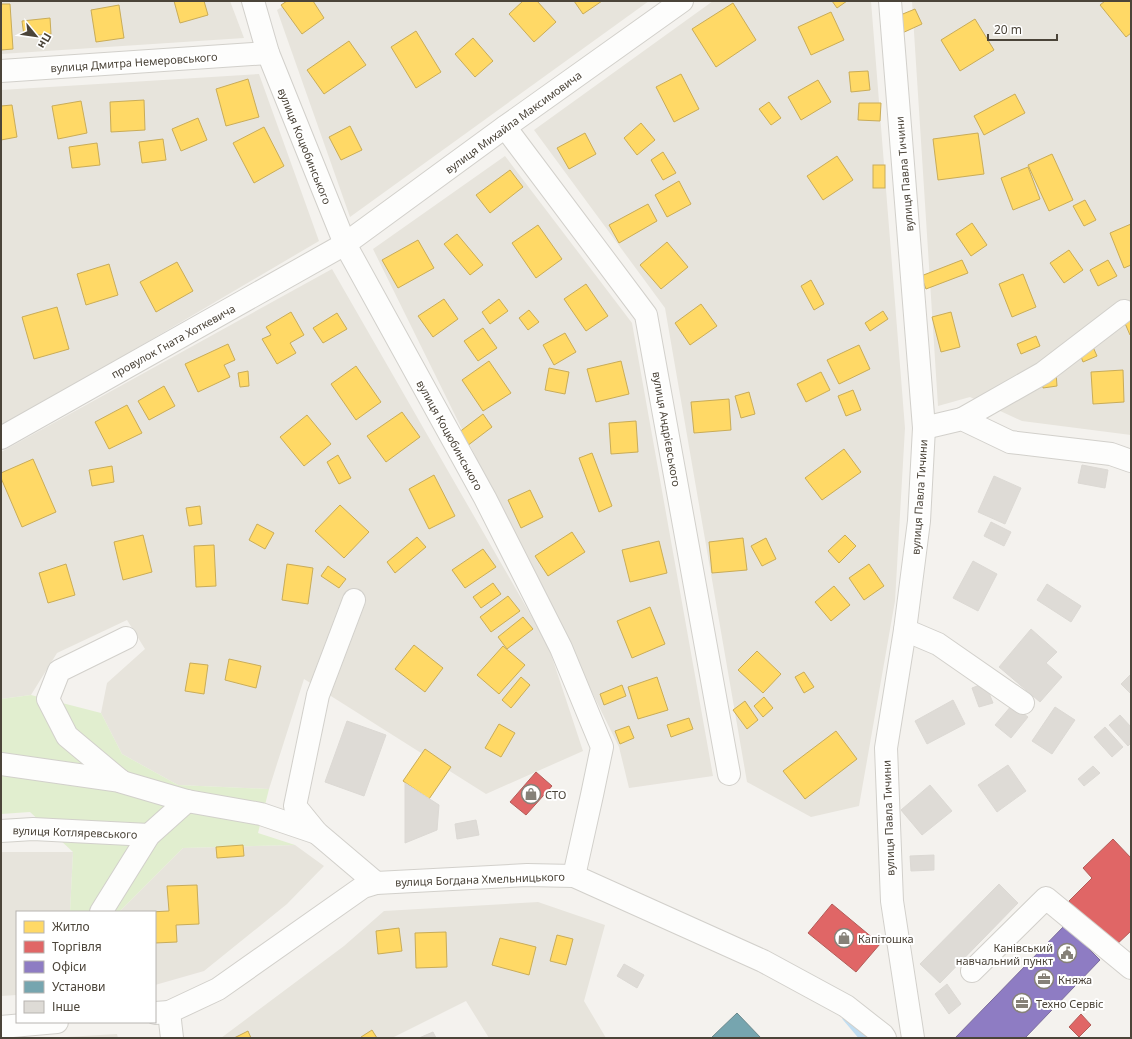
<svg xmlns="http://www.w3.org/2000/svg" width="1132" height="1039" viewBox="0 0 1132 1039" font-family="'Noto Sans',sans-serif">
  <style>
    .residential { fill: #e7e4dc }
    .green { fill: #e1eecf }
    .homes { fill: #ffd966; stroke: #c9ac58 }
    .shops { fill: #e06666; stroke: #b35c58 }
    .offices { fill: #8e7cc3; stroke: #7a6b9a }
    .public { fill: #76a5af; stroke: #69888c }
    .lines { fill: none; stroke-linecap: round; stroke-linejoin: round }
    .stream { stroke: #c0ddf1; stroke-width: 7 }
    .building { fill: #dedbd6; stroke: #dcd9d4 }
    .minor-casing { stroke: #d2d0cb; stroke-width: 24 }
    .minor { stroke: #fdfdfc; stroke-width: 22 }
    .labels { text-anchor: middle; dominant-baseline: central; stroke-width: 4; stroke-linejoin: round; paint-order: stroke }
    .street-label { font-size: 11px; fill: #4b4439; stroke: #fff }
    .poi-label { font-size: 11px; fill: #4b4439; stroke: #fff; text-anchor: start }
  </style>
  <rect width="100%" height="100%" fill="#f4f2ee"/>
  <!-- residential -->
  <g class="residential">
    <path d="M 1,1 L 230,1 L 244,38 L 1,54 Z"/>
    <path d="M 291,1 L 649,1 L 350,217 L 277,10 Z"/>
    <path d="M 713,1 L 871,1 L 905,428 L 895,601 L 859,806 L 811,817 L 747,782 L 665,308 L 534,130 Z"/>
    <path d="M 912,1 L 1131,1 L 1131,435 L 1022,421 L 970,397 L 938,406 Z"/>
    <path d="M 259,74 L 319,241 L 1,428 L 1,90 Z"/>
    <path d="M 505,156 L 632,323 L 713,776 L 629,788 L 619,747 L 373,249 Z"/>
    <path d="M 332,269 L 548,645 L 583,751 L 486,794 L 304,679 L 269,789 L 178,785 L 122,754 L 101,713 L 107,683 L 145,649 L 127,620 L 57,653 L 31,695 L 1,699 L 1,452 Z"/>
    <path d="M 295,845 L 324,866 L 287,904 L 204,971 L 155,985 L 155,912 L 119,912 L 183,848 Z"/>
    <path d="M 1,852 L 73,852 L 70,912 L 17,912 L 17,995 L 1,996 Z"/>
    <path d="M 538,902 L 605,925 L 584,1001 L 606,1038 L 489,1038 L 466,1001 L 392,1038 L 221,1038 L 344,946 L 384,911 Z"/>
    <path d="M 117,1034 L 118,1038 L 49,1038 Z"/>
  </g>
  <!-- green -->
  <path class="green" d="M 31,695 L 101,713 L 122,754 L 178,785 L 269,789 L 258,833 L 295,845 L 183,848 L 119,912 L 70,912 L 73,852 L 30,812 L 1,814 L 1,699 Z"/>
  <!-- homes -->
  <g class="homes">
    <path d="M 174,1 L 204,1 L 208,15 L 180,23 Z"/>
    <path d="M 287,1 L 313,1 L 324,18 L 302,34 L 281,5 Z"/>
    <path d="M 523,1 L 537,1 L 556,22 L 534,42 L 509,14 Z"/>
    <path d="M 574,1 L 602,1 L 583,14 Z"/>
    <path d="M 832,1 L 847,1 L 837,8 Z"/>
    <path d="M 1105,1 L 1131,1 L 1131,33 L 1126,37 L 1100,5 Z"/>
    <path d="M 733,3 L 756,40 L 716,67 L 692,29 Z"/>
    <path d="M 1,4 L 10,4 L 13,49 L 1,50 Z"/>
    <path d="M 119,5 L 124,38 L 96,42 L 91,10 Z"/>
    <path d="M 915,9 L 922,24 L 900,34 L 893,18 Z"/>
    <path d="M 831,12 L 844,40 L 811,55 L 798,27 Z"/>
    <path d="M 50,18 L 51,34 L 24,36 L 22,21 Z"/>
    <path d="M 975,19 L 994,50 L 960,71 L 941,40 Z"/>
    <path d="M 416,31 L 441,72 L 416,88 L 391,47 Z"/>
    <path d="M 473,38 L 493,61 L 475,77 L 455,54 Z"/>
    <path d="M 349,41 L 366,65 L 324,94 L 307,70 Z"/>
    <path d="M 868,71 L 870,90 L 851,92 L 849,72 Z"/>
    <path d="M 681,74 L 699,109 L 674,122 L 656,87 Z"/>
    <path d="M 248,79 L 259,117 L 226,126 L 216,89 Z"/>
    <path d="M 818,80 L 831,102 L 801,120 L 788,97 Z"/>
    <path d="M 1015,94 L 1025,113 L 984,135 L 974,116 Z"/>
    <path d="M 144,100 L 145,130 L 111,132 L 110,102 Z"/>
    <path d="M 81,101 L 87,133 L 58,139 L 52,106 Z"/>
    <path d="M 769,102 L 781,118 L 771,125 L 759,109 Z"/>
    <path d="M 859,103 L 881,103 L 880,121 L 858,120 Z"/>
    <path d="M 12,105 L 17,137 L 1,140 L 1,106 Z"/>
    <path d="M 198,118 L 207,140 L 181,151 L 172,129 Z"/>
    <path d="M 641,123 L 655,140 L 637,155 L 624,138 Z"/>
    <path d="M 350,126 L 362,150 L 341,160 L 329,137 Z"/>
    <path d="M 264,127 L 284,166 L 254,183 L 233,143 Z"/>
    <path d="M 585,133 L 596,154 L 569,169 L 557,148 Z"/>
    <path d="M 978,133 L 984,174 L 938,180 L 933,139 Z"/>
    <path d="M 163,139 L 166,160 L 142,163 L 139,142 Z"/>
    <path d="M 97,143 L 100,165 L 72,168 L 69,147 Z"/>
    <path d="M 663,152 L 676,173 L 663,180 L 651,160 Z"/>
    <path d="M 1052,154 L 1073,200 L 1049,211 L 1028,165 Z"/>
    <path d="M 837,156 L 853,180 L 823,200 L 807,176 Z"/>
    <rect x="873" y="165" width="12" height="23"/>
    <path d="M 1028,167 L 1040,199 L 1013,210 L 1001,178 Z"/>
    <path d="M 510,170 L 523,187 L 490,213 L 476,195 Z"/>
    <path d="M 679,181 L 691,204 L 667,217 L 655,195 Z"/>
    <path d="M 1085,200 L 1096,220 L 1084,226 L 1073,206 Z"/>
    <path d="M 648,204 L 657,221 L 619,243 L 609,225 Z"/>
    <path d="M 972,223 L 987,245 L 971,256 L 956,234 Z"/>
    <path d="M 1131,224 L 1131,265 L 1124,268 L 1110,233 Z"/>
    <path d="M 538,225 L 562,259 L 536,278 L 512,243 Z"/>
    <path d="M 457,234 L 483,265 L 470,275 L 444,244 Z"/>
    <path d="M 418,240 L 434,268 L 398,288 L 382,260 Z"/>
    <path d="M 667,242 L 688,267 L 661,289 L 640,265 Z"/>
    <path d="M 1069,250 L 1083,270 L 1064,283 L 1050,263 Z"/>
    <path d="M 962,260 L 968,273 L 926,289 L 921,276 Z"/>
    <path d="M 1108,260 L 1117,276 L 1098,286 L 1090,270 Z"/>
    <path d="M 177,262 L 193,291 L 156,312 L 140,282 Z"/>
    <path d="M 109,264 L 118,295 L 86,305 L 77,274 Z"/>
    <path d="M 1023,274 L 1036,307 L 1012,317 L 999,284 Z"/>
    <path d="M 811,280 L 824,304 L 814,310 L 801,286 Z"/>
    <path d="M 586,284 L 608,316 L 586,331 L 564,299 Z"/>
    <path d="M 444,299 L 458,319 L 433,337 L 418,316 Z"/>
    <path d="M 499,299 L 508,311 L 490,324 L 482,312 Z"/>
    <path d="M 701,304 L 717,326 L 690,345 L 675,323 Z"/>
    <path d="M 57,307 L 69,349 L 34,359 L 22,317 Z"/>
    <path d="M 1131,309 L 1131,335 L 1130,335 L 1121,314 Z"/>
    <path d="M 529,310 L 539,322 L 528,330 L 519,318 Z"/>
    <path d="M 883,311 L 888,319 L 870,331 L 865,323 Z"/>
    <path d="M 291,312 L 304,335 L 290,343 L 296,353 L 277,364 L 262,339 L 271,335 L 266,327 Z"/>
    <path d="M 951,312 L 960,347 L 941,352 L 932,317 Z"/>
    <path d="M 337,313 L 347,329 L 323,343 L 313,328 Z"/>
    <path d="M 483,328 L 497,348 L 478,361 L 464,341 Z"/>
    <path d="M 565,333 L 576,352 L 554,365 L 543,345 Z"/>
    <path d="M 1036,336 L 1040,346 L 1021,354 L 1017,344 Z"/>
    <path d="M 228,344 L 235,360 L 224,365 L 230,377 L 198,392 L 185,364 Z"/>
    <path d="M 859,345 L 870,369 L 839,384 L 827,360 Z"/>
    <path d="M 1093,347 L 1097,356 L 1083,362 L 1080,354 Z"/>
    <path d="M 489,361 L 511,393 L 483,411 L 462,380 Z"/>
    <path d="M 621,361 L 629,394 L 596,402 L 587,369 Z"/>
    <path d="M 356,366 L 381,402 L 356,420 L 331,384 Z"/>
    <path d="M 549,368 L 569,372 L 565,394 L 545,390 Z"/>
    <path d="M 1123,370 L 1124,402 L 1093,404 L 1091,372 Z"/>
    <path d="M 248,371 L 249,386 L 240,387 L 238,373 Z"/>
    <path d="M 821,372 L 830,390 L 806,402 L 797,384 Z"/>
    <path d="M 1056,373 L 1057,386 L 1043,388 L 1041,375 Z"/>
    <path d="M 164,386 L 175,406 L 149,420 L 138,401 Z"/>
    <path d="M 853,390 L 861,410 L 846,416 L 838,396 Z"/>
    <path d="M 749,392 L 755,414 L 741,418 L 735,396 Z"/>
    <path d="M 729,399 L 731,430 L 694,433 L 691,402 Z"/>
    <path d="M 127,405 L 142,433 L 109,449 L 95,422 Z"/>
    <path d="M 402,412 L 420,437 L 386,462 L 367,436 Z"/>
    <path d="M 483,414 L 492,427 L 467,446 L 458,433 Z"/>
    <path d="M 307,415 L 331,444 L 304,466 L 280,437 Z"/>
    <path d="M 636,421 L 638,452 L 611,454 L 609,423 Z"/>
    <path d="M 844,449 L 861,472 L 822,500 L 805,478 Z"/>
    <path d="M 592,453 L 612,506 L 599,512 L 579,458 Z"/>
    <path d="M 338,455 L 351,478 L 339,484 L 327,462 Z"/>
    <path d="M 33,459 L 56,512 L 22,527 L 1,478 L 1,473 Z"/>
    <path d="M 112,466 L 114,482 L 92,486 L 89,470 Z"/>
    <path d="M 434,475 L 455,516 L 429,529 L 409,489 Z"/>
    <path d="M 530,490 L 543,517 L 521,528 L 508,500 Z"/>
    <path d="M 340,505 L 369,532 L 344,558 L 315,531 Z"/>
    <path d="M 200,506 L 202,524 L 189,526 L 186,508 Z"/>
    <path d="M 257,524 L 274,533 L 265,549 L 249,540 Z"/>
    <path d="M 572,532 L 585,552 L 548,576 L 535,556 Z"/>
    <path d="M 143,535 L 152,572 L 123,580 L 114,542 Z"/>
    <path d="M 845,535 L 856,546 L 839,563 L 828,551 Z"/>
    <path d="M 417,537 L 426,547 L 395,573 L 387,562 Z"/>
    <path d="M 743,538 L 747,570 L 712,573 L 709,542 Z"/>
    <path d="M 766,538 L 776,559 L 762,566 L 751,546 Z"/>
    <path d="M 659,541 L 667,573 L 630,582 L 622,550 Z"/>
    <path d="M 214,545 L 216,586 L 196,587 L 194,546 Z"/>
    <path d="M 483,549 L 496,567 L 465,588 L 452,570 Z"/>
    <path d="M 66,564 L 75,595 L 48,603 L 39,573 Z"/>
    <path d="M 287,564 L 313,568 L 308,604 L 282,600 Z"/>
    <path d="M 869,564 L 884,586 L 864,600 L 849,578 Z"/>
    <path d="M 328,566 L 346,579 L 339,588 L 321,576 Z"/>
    <path d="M 493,583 L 501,594 L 481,608 L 473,597 Z"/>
    <path d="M 834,586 L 850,605 L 831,621 L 815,602 Z"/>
    <path d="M 508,596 L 520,611 L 491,632 L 480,617 Z"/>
    <path d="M 650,607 L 665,644 L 632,658 L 617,621 Z"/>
    <path d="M 523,617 L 533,629 L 507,649 L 498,637 Z"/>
    <path d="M 414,645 L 443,668 L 425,692 L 395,669 Z"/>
    <path d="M 503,646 L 525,665 L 499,694 L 477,675 Z"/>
    <path d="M 757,651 L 781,674 L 763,693 L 738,670 Z"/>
    <path d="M 229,659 L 261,666 L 256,688 L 225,680 Z"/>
    <path d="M 190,663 L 208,665 L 204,694 L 185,691 Z"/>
    <path d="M 804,672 L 814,687 L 804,693 L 795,677 Z"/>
    <path d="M 521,677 L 530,685 L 511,708 L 502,700 Z"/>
    <path d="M 657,677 L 668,710 L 638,719 L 628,687 Z"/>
    <path d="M 622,685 L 626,696 L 604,705 L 600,694 Z"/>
    <path d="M 764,697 L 773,708 L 763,717 L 754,706 Z"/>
    <path d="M 745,701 L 758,720 L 747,729 L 733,710 Z"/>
    <path d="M 689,718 L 693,729 L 671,737 L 667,725 Z"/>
    <path d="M 499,724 L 515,733 L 501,757 L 485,748 Z"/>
    <path d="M 629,726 L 634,738 L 620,744 L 615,731 Z"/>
    <path d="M 836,731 L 857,759 L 805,799 L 783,771 Z"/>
    <path d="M 425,749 L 451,767 L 429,799 L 403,781 Z"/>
    <path d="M 243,845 L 244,856 L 217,858 L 216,847 Z"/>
    <path d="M 197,885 L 199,924 L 176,925 L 177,942 L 155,943 L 155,912 L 150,912 L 169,911 L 167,886 Z"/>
    <path d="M 399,928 L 402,951 L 378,954 L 376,931 Z"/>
    <path d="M 446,932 L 447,967 L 416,968 L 415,933 Z"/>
    <path d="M 557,935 L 573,939 L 566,965 L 550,961 Z"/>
    <path d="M 500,938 L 536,947 L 529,975 L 492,965 Z"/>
    <path d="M 372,1030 L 377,1038 L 361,1038 L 361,1037 Z"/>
    <path d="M 248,1031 L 251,1038 L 234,1038 Z"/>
  </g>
  <!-- shops -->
  <g class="shops">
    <path d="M 536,772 L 552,786 L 526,815 L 510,802 Z"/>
    <path d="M 1113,839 L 1131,858 L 1131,931 L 1114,947 L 1069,901 L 1092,878 L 1083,868 Z"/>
    <path d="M 832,904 L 880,944 L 856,972 L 808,933 Z"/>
    <path d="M 1081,1014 L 1091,1025 L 1079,1037 L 1069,1027 Z"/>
  </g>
  <!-- offices -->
  <path class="offices" d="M 1065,925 L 1100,960 L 1025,1038 L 955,1038 Z"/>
  <!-- public -->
  <path class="public" d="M 737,1013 L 761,1038 L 711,1038 Z"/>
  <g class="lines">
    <!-- stream -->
    <path class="stream" d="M 846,1018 L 863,1038"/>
  </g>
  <!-- building -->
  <g class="building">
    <path d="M 1082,465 L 1108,470 L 1105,488 L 1078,483 Z"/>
    <path d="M 994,476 L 1021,488 L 1005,524 L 978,512 Z"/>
    <path d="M 991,522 L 1011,532 L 1004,546 L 984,536 Z"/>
    <path d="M 973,561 L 997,574 L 978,611 L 953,598 Z"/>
    <path d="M 1047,584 L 1081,606 L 1071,622 L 1037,600 Z"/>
    <path d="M 1031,629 L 1057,652 L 1046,663 L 1062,677 L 1040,702 L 999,667 Z"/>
    <path d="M 1131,674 L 1131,694 L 1121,684 Z"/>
    <path d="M 985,683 L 993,703 L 979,707 L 972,688 Z"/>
    <path d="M 953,700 L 965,724 L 927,744 L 915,721 Z"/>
    <path d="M 1012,705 L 1028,717 L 1011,738 L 995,725 Z"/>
    <path d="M 1055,707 L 1075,720 L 1052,754 L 1032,741 Z"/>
    <path d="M 1120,715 L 1131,727 L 1131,743 L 1128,746 L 1109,725 Z"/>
    <path d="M 347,721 L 386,735 L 364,796 L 325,782 Z"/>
    <path d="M 1105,727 L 1123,747 L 1112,757 L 1094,737 Z"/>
    <path d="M 1008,765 L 1026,791 L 997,812 L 978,785 Z"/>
    <path d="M 1093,766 L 1100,773 L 1084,786 L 1078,779 Z"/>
    <path d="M 405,783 L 439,805 L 437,830 L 405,843 Z"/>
    <path d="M 930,785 L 952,811 L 922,835 L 901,810 Z"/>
    <path d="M 476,820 L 479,835 L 457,839 L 455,824 Z"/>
    <path d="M 934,855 L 934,870 L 911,871 L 910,856 Z"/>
    <path d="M 999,884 L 1018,903 L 940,983 L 920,964 Z"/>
    <path d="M 624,964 L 644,975 L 637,988 L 617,976 Z"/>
    <path d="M 947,984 L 961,1004 L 949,1014 L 935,994 Z"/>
    <path d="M 433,1032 L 436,1038 L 419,1038 Z"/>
  </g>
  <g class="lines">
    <!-- minor casing -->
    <g class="minor-casing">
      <g id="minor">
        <path d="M 253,1 L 268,53 L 345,244 L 485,498 L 561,648 L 602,747 L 592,795 L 574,876"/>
        <path d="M 890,1 L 924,428 L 919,521 L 905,630 L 886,748 L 892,901 L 913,1038"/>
        <path d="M 1,71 L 268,53"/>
        <path d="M 505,127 L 646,315 L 729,774"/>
        <path d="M 962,419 L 1043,373 L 1124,311"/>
        <path d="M 924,428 L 962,419 L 1010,442 L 1111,454 L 1131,461"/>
        <path d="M 1,438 L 345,244 L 505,127 L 682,1"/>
        <path d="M 354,600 L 318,695 L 295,806 L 317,833 L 376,883"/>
        <path d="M 905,630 L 938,644 L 1023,703"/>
        <path d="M 126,638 L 59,671 L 48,699 L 67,736 L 122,782 L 187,801 L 261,814 L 317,833"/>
        <path d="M 1,764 L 121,781"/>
        <path d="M 1,831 L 33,829 L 149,835"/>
        <path d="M 101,912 L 149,835 L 187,801"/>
        <path d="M 972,971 L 1046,898 L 1131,968"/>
        <path d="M 169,1012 L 172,1038"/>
        <path d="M 155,1013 L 169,1012 L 218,989 L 363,887 L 376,883 L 527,875 L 574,876 L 763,961 L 846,1006 L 883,1035 L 885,1038"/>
        <path d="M 1,1027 L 57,1022"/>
      </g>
    </g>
    <!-- minor -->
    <use href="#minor" class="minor"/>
  </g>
  <!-- icons -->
  <defs>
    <g id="shop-ring" transform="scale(1)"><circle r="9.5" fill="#fff" stroke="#868178" stroke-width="1.5"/><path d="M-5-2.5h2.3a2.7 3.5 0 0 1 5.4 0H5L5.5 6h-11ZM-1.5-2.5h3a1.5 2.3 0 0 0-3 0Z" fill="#868178"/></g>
    <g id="civic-ring" transform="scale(1)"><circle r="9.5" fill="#fff" stroke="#868178" stroke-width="1.5"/><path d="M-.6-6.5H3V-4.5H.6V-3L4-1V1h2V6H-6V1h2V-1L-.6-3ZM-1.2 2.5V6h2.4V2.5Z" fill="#868178"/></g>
    <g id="office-ring" transform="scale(1)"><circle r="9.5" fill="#fff" stroke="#868178" stroke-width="1.5"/><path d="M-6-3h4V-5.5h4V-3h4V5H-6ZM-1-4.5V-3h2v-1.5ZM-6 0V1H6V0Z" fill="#868178"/></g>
  </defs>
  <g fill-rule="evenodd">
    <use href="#shop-ring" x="531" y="794"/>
    <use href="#shop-ring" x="844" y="938"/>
    <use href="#civic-ring" x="1067" y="953"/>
    <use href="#office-ring" x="1044" y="979"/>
    <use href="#office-ring" x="1022" y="1003"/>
  </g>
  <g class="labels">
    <!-- street labels -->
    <g class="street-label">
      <text transform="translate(134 62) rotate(-4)">вулиця Дмитра Немеровського</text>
      <text transform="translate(513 122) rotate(-36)">вулиця Михайла Максимовича</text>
      <text transform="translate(305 146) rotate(68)">вулиця Коцюбинського</text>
      <text transform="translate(904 174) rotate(-95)">вулиця Павла Тичини</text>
      <text transform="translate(173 341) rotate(-29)">провулок Гната Хоткевича</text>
      <text transform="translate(667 429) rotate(80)">вулиця Андрієвського</text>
      <text transform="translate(450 435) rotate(61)">вулиця Коцюбинського</text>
      <text transform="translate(919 497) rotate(-86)">вулиця Павла Тичини</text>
      <text transform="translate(888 818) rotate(-92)">вулиця Павла Тичини</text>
      <text transform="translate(75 832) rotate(2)">вулиця Котляревського</text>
      <text transform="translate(480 879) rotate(-2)">вулиця Богдана Хмельницького</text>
    </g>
    <!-- poi labels -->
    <g class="poi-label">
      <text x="545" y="794">СТО</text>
      <text x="858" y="938">Капітошка</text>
      <text x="1053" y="947" text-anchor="end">Канівський<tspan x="1053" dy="13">навчальний пункт</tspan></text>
      <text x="1058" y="979">Княжа</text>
      <text x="1036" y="1003">Техно Сервіс</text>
    </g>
  </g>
  <!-- border -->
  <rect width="1132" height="1039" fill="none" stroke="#4b4439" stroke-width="4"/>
  <!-- legend -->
  <rect x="16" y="911" width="140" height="112" fill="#ffffff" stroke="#b7b4b0"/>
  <rect x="24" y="921" width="20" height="12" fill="#ffd966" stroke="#b7b4b0"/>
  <text x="52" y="931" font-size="12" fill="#4b4439">Житло</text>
  <rect x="24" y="941" width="20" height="12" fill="#e06666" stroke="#b7b4b0"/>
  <text x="52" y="951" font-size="12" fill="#4b4439">Торгівля</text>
  <rect x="24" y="961" width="20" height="12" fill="#8e7cc3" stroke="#b7b4b0"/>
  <text x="52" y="971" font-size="12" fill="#4b4439">Офіси</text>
  <rect x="24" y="981" width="20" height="12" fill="#76a5af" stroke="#b7b4b0"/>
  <text x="52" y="991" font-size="12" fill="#4b4439">Установи</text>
  <rect x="24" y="1001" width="20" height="12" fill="#dedbd6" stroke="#b7b4b0"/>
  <text x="52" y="1011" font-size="12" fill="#4b4439">Інше</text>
  <!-- north arrow -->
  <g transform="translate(36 36) rotate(119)" stroke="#ffffff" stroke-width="3" paint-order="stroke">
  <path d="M0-3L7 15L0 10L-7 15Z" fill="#4b4439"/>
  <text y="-6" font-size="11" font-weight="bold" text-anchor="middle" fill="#4b4439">Пн</text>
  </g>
  <!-- scale -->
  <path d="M988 34v6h69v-6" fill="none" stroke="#4b4439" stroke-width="2"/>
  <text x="994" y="34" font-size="12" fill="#4b4439" stroke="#ffffff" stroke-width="3" paint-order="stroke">20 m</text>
</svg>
